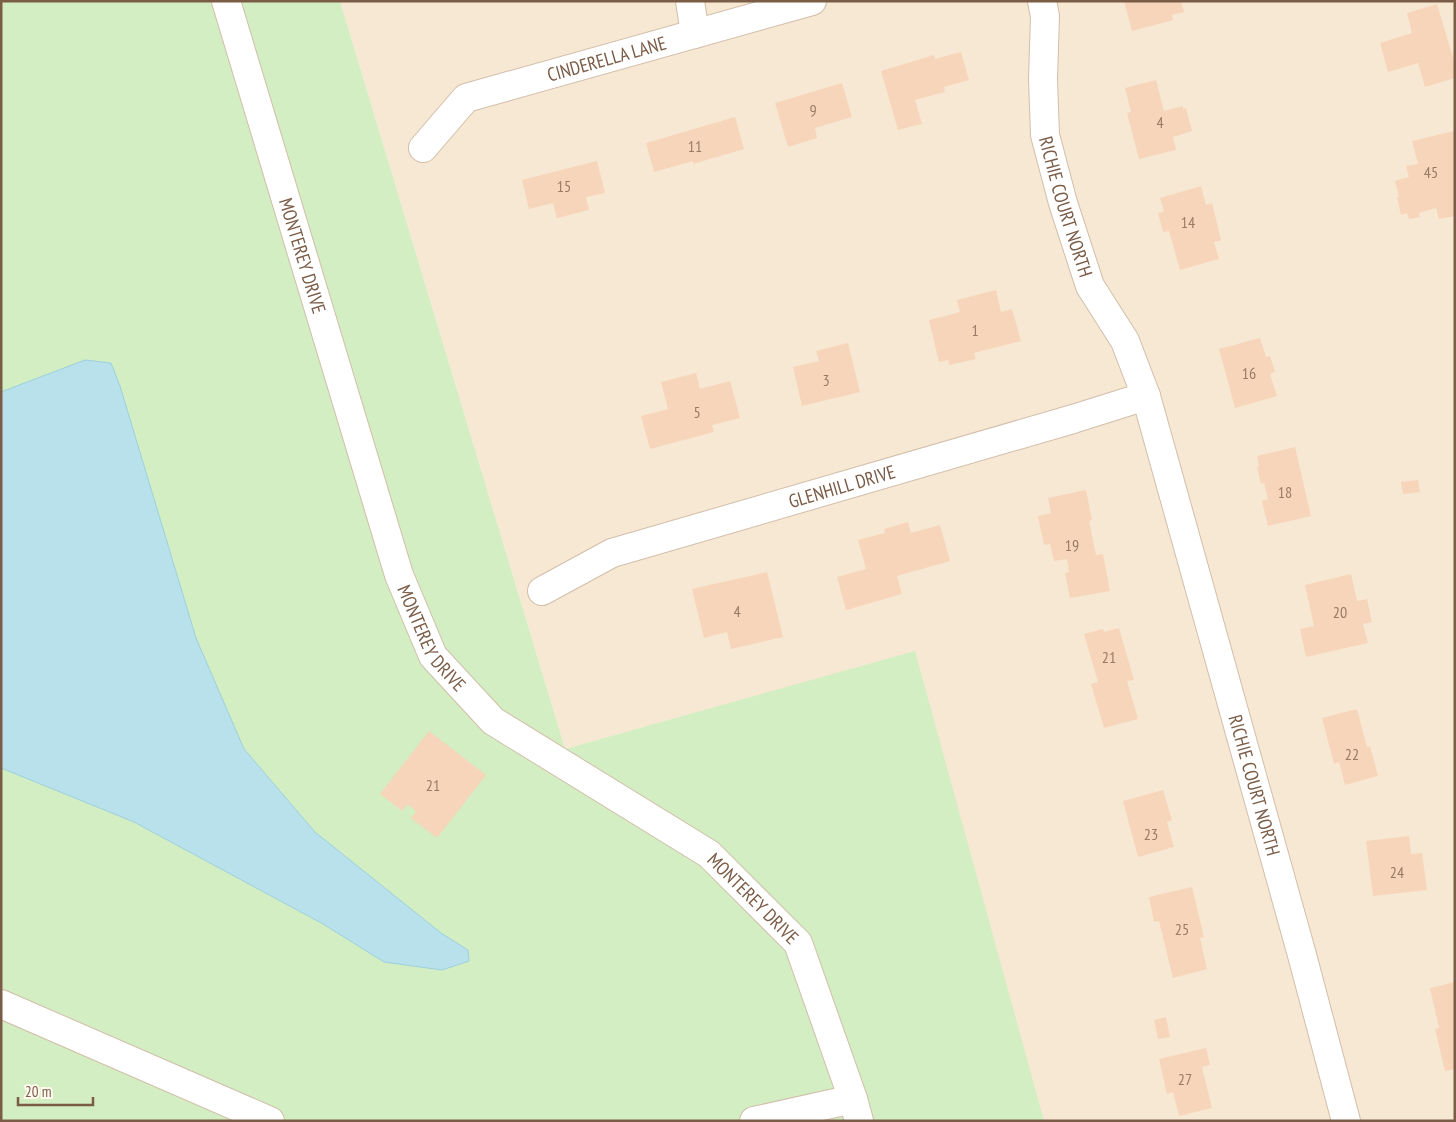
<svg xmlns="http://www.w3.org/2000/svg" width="1456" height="1122" viewBox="0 0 1456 1122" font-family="'PT Sans Narrow',sans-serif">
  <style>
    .residential { fill: #f7e8d3 }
    .green { fill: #d2eec2 }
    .water { fill: #b8e1eb; stroke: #9dd0de }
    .building { fill: #f7d5ba }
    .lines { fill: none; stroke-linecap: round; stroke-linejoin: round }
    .minor-casing { stroke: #d2beaa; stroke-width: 30 }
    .minor { stroke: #fff; stroke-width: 28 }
    .labels { text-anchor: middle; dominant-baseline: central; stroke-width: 4; stroke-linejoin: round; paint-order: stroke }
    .number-label { font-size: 16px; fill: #9a7a64 }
    .street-label { font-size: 19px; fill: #7b5c47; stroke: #fff9ee }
  </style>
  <rect width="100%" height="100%" fill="#fef6e6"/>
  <!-- residential -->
  <path class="residential" d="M 340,1 L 1455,1 L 1455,1121 L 1041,1121 L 915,652 L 565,749 Z"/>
  <!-- green -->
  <path class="green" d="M 1,1 L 340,1 L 565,749 L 915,651 L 1044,1121 L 1,1121 Z"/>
  <!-- water -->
  <path class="water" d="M 85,360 L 111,363 L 120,386 L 196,638 L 244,749 L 315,832 L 441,933 L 468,950 L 469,961 L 442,970 L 384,962 L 323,924 L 134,822 L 1,768 L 1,392 Z"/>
  <!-- building -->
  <g class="building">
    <path d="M 1124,1 L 1181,1 L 1184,12 L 1172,15 L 1173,20 L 1132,31 Z"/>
    <path d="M 1437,4 L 1455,64 L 1455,78 L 1425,87 L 1418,63 L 1388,72 L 1380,43 L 1412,33 L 1407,13 Z"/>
    <path d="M 961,52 L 969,80 L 944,87 L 945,92 L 915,100 L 922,124 L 898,130 L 881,71 L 934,55 L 935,59 Z"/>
    <path d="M 1156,80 L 1164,111 L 1183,106 L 1183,109 L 1186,108 L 1192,131 L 1173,137 L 1176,150 L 1139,159 L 1127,113 L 1131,112 L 1125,88 Z"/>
    <path d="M 842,83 L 852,117 L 815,128 L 817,138 L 788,147 L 775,103 Z"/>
    <path d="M 735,117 L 744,149 L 693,164 L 693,161 L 654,172 L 646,143 Z"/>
    <path d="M 1454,131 L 1455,216 L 1439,219 L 1436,208 L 1419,213 L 1420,217 L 1409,219 L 1407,213 L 1401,215 L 1397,197 L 1399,197 L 1395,181 L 1409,177 L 1406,166 L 1418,164 L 1412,141 Z"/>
    <path d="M 597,161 L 605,193 L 586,197 L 589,210 L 557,218 L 553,203 L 529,209 L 522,180 Z"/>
    <path d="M 1201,186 L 1206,205 L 1212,203 L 1221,240 L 1214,242 L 1219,259 L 1180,270 L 1169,231 L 1163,232 L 1158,213 L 1164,212 L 1160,198 Z"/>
    <path d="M 996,290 L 1001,312 L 1012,309 L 1021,341 L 974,353 L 976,359 L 949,365 L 948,360 L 939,362 L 929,320 L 960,312 L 957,300 Z"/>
    <path d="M 1260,338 L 1266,357 L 1270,356 L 1275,372 L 1270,374 L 1277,396 L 1235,408 L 1219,349 Z"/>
    <path d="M 848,343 L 860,392 L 802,406 L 793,367 L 819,361 L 816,351 Z"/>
    <path d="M 696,373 L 700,389 L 730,381 L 740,418 L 712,425 L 714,432 L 650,449 L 641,416 L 668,409 L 661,382 Z"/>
    <path d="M 1295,447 L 1311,516 L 1268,526 L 1262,501 L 1268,499 L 1264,483 L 1261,484 L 1257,467 L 1259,467 L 1257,456 Z"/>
    <path d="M 1418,480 L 1420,492 L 1403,494 L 1401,482 Z"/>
    <path d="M 1086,490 L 1092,520 L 1089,521 L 1096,555 L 1103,554 L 1110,591 L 1070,598 L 1065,573 L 1069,572 L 1067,559 L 1054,561 L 1050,544 L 1044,545 L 1038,516 L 1051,513 L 1048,498 Z"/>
    <path d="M 908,522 L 911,533 L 940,525 L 950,561 L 897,576 L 902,594 L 846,610 L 837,577 L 866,569 L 858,540 L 885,533 L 884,529 Z"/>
    <path d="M 767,572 L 783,637 L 731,649 L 727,632 L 704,638 L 692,589 Z"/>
    <path d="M 1351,574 L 1357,601 L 1367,599 L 1372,622 L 1363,624 L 1368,643 L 1306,657 L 1300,629 L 1314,626 L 1305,585 Z"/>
    <path d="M 1119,628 L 1134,680 L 1127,681 L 1138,719 L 1104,728 L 1091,684 L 1098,682 L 1084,634 L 1103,629 L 1104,632 Z"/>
    <path d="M 1357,709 L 1367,747 L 1370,746 L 1378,776 L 1345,785 L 1339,762 L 1334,764 L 1322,718 Z"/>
    <path d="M 429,731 L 486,775 L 437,838 L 411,818 L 416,811 L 408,804 L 402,811 L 380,794 Z"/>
    <path d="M 1163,790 L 1172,820 L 1167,822 L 1174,847 L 1138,857 L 1123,801 Z"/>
    <path d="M 1409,836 L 1411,854 L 1422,853 L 1427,890 L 1373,896 L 1366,841 Z"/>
    <path d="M 1192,887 L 1204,937 L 1200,938 L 1207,969 L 1173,978 L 1159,921 L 1154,922 L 1149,897 Z"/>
    <path d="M 1455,982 L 1455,1069 L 1445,1071 L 1435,1029 L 1439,1028 L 1430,988 Z"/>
    <path d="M 1166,1017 L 1170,1037 L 1158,1039 L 1154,1020 Z"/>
    <path d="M 1206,1048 L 1210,1065 L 1202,1067 L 1212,1108 L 1179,1116 L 1173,1092 L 1167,1094 L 1159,1059 Z"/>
  </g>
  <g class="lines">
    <!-- minor casing -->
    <g class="minor-casing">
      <g id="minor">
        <path id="s1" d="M 226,1 L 399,575 L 433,656 L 493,721 L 709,854 L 798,943 L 853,1099 L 859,1121"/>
        <path d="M 690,1 L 695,34"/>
        <path id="s2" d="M 1042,1 L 1045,16 L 1043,79 L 1045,135 L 1063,203 L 1090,286 L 1125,341 L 1146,396 L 1302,955 L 1346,1121"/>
        <path id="s3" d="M 423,148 L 466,98 L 812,1"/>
        <path id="s4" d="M 542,591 L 612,553 L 1073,419 L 1146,396"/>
        <path d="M 1,1004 L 270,1121"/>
        <path d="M 754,1121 L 853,1099"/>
      </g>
    </g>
    <!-- minor -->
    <use href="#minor" class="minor"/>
  </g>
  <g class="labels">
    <!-- number labels -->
    <g class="number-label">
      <text x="813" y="110">9</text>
      <text x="1160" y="122">4</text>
      <text x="695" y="146">11</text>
      <text x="1431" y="172">45</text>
      <text x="564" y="186">15</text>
      <text x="1188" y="222">14</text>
      <text x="975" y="330">1</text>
      <text x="1249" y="373">16</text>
      <text x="826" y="380">3</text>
      <text x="697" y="412">5</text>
      <text x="1285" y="492">18</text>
      <text x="1072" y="545">19</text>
      <text x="737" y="611">4</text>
      <text x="1340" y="612">20</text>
      <text x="1109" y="657">21</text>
      <text x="1352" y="754">22</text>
      <text x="433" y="785">21</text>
      <text x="1151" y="834">23</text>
      <text x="1397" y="872">24</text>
      <text x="1182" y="929">25</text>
      <text x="1185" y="1079">27</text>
    </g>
    <!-- street labels -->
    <g class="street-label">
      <text stroke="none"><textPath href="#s3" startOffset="212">CINDERELLA LANE</textPath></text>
      <text stroke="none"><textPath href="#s2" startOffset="209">RICHIE COURT NORTH</textPath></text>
      <text stroke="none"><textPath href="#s1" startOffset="266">MONTEREY DRIVE</textPath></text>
      <text stroke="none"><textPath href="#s4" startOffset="319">GLENHILL DRIVE</textPath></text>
      <text stroke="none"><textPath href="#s1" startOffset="671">MONTEREY DRIVE</textPath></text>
      <text stroke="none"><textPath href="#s2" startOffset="820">RICHIE COURT NORTH</textPath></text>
      <text stroke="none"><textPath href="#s1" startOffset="1092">MONTEREY DRIVE</textPath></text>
    </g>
  </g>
  <!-- border -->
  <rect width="1456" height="1122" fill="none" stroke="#7b5c47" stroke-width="5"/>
  <!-- scale -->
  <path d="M18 1097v8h75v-8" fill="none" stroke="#7b5c47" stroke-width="2.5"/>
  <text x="25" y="1097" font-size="15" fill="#7b5c47" stroke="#fff9ee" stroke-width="4" paint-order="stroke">20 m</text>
</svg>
